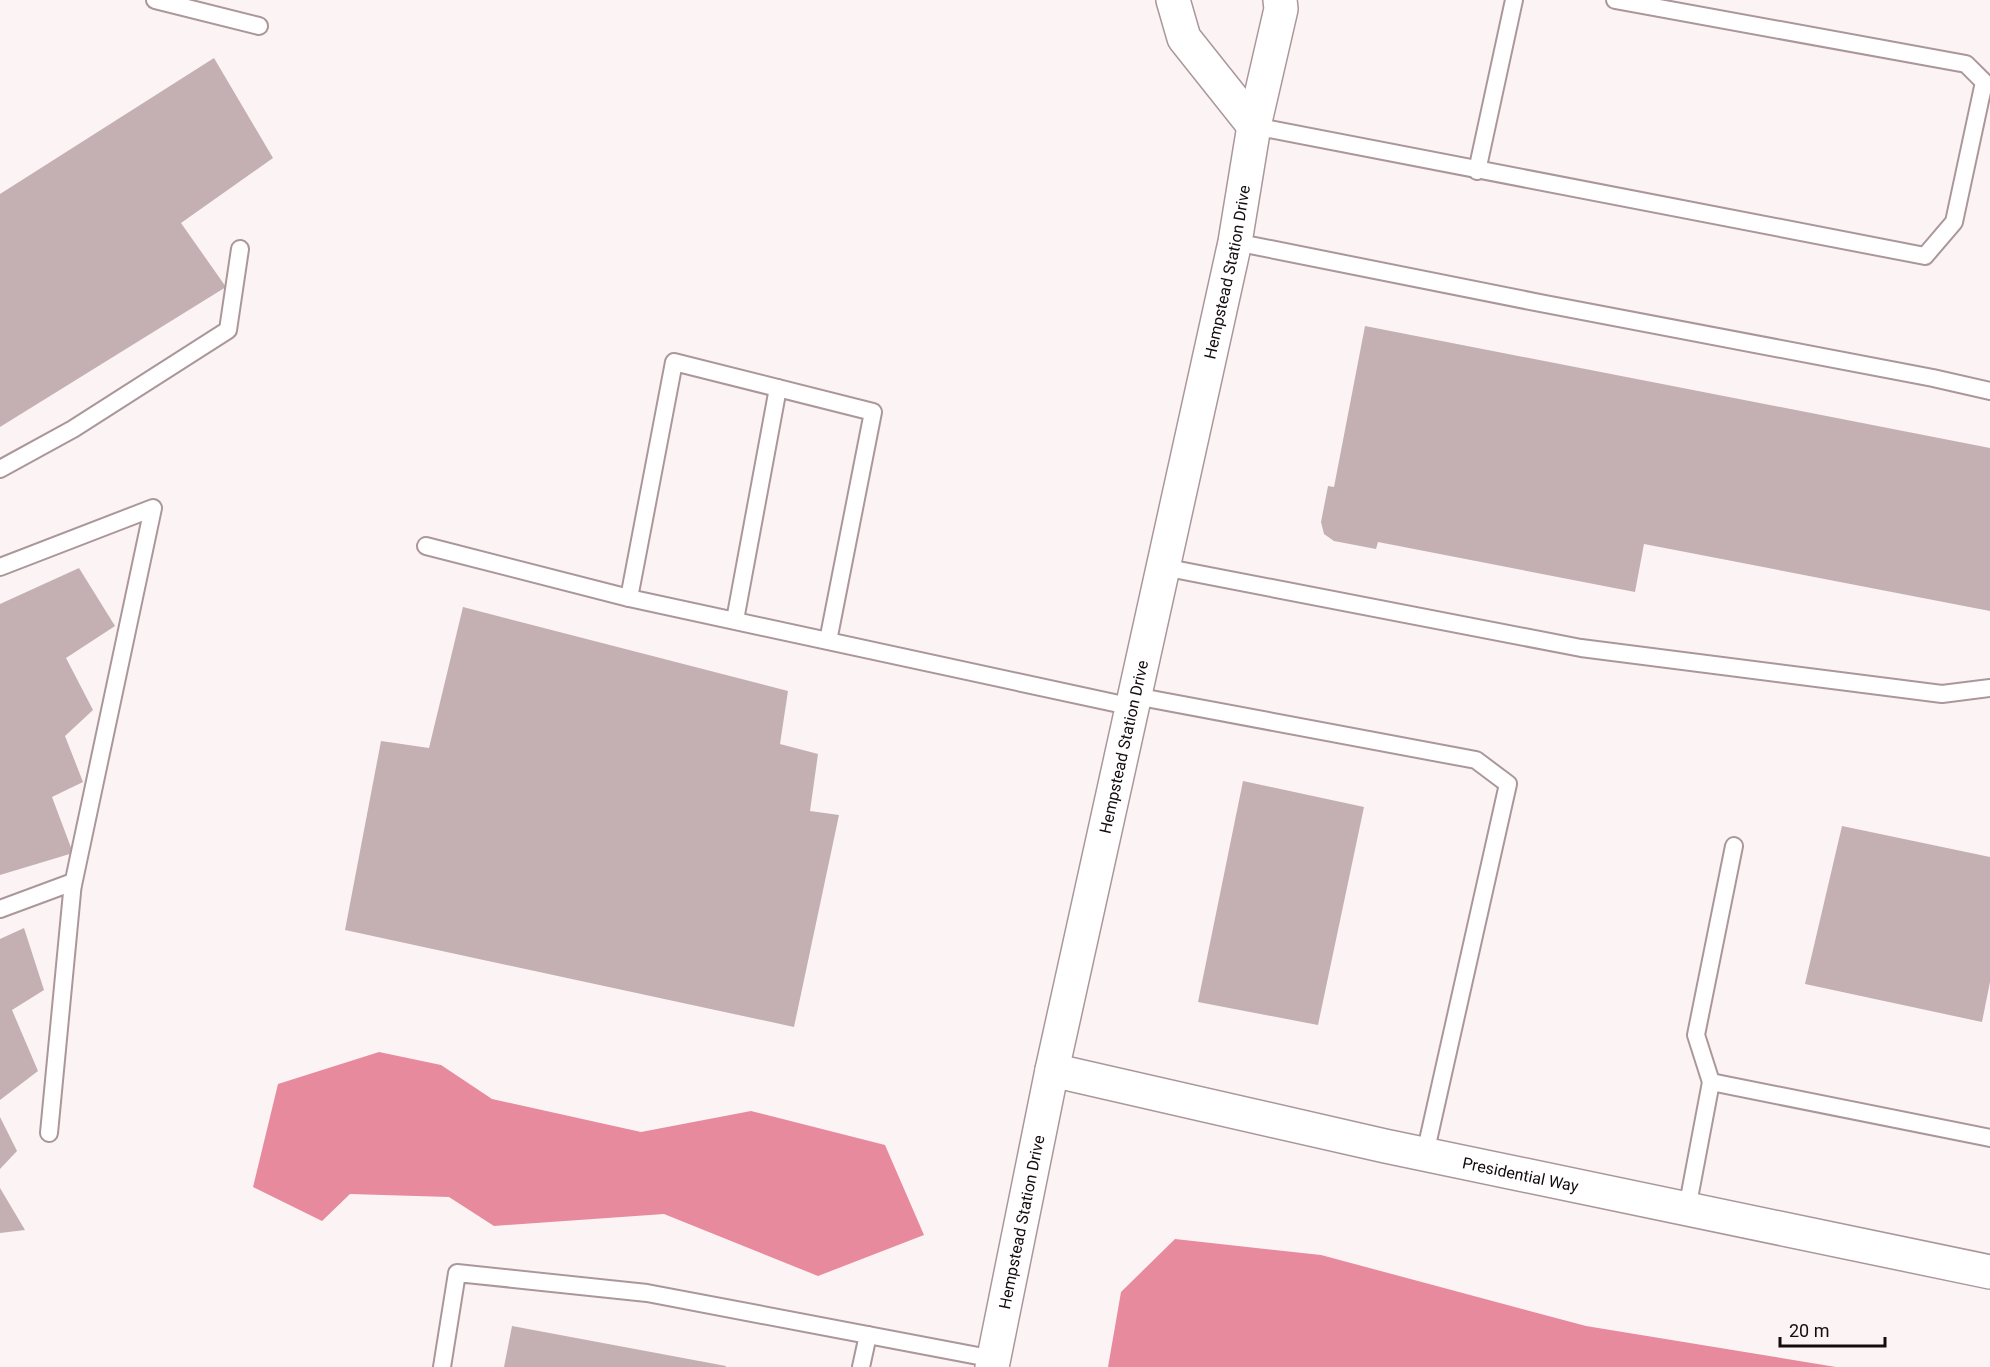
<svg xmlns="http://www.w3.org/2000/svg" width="1990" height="1367" viewBox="0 0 1990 1367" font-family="Roboto,sans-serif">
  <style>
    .water { fill: #e88a9d }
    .building { fill: #c4b0b3 }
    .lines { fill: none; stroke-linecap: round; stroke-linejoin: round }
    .service-casing { stroke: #ab979a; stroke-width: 20 }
    .minor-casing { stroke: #ab979a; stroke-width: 36 }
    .service { stroke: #fff; stroke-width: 16 }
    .minor { stroke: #fff; stroke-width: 33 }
    .labels { text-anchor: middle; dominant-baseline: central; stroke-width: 4.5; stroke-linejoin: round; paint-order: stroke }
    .street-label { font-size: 16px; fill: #120c0d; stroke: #fcf3f5 }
  </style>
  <rect width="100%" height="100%" fill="#fcf3f5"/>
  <!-- water -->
  <g class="water">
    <path d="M 379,1052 L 441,1065 L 492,1099 L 641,1132 L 751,1111 L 885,1145 L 924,1235 L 818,1276 L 664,1214 L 494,1226 L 449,1197 L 350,1194 L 322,1221 L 253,1187 L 278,1084 Z"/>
    <path d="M 1175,1239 L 1321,1255 L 1586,1326 L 1836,1367 L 1108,1367 L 1121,1292 Z"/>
  </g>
  <!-- building -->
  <g class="building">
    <path d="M 214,58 L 273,158 L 181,223 L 226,287 L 0,427 L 0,194 Z"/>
    <path d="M 1365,326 L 1990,448 L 1990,611 L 1644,544 L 1635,592 L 1378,542 L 1376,549 L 1334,541 L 1324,534 L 1321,522 L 1328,486 L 1334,487 Z"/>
    <path d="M 79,568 L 115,626 L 66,658 L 93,710 L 65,736 L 83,782 L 52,797 L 73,853 L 0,875 L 0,604 Z"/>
    <path d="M 463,607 L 788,691 L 780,744 L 818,754 L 810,811 L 839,815 L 794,1027 L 345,930 L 381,741 L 429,748 Z"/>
    <path d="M 1243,781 L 1364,807 L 1318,1025 L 1198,1002 Z"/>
    <path d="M 1842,826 L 1990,857 L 1990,982 L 1982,1022 L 1805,984 Z"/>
    <path d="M 24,928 L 44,990 L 12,1010 L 38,1071 L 0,1100 L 0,939 Z"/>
    <path d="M 0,1117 L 17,1151 L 0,1169 Z"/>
    <path d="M 0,1188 L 25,1230 L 0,1233 Z"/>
    <path d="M 512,1326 L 726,1366 L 726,1367 L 504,1367 Z"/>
  </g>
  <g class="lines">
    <!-- service casing -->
    <g class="service-casing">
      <g id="service">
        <path d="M 155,0 L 259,26"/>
        <path d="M 1254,126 L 1925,256 L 1954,222 L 1984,82 L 1966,64 L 1615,0"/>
        <path d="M 1477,171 L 1514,0"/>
        <path d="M 1235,242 L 1540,303 L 1933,378 L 1990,391"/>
        <path d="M 0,469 L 73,429 L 228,330 L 240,249"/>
        <path d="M 426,546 L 629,598"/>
        <path d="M 0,567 L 153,508 L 73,885"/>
        <path d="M 1163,567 L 1581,648 L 1942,694 L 1990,688"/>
        <path d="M 735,620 L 778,388"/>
        <path d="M 828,641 L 873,412 L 674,362 L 629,598 L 1133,707"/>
        <path d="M 1135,696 L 1476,760 L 1508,784 L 1425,1154"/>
        <path d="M 0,909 L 73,882 L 49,1133"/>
        <path d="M 1711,1082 L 1696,1035 L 1734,846"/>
        <path d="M 1687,1209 L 1711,1082 L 1990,1138"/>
        <path d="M 442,1367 L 457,1273 L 647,1293 L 994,1359"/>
        <path d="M 861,1367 L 868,1335"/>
      </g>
    </g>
    <!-- minor casing -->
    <g class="minor-casing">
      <g id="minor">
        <path d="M 1173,0 L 1184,38 L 1254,126"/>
        <path id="s1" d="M 1052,1070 L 1385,1146 L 1990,1272"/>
        <path id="s2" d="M 992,1367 L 1052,1070 L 1235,242 L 1254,126 L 1281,9 L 1280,0"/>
      </g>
    </g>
    <!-- service -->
    <use href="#service" class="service"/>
    <!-- minor -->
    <use href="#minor" class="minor"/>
  </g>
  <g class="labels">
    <!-- street labels -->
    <g class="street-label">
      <text stroke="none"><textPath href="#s2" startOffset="1120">Hempstead Station Drive</textPath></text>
      <text stroke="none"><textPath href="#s2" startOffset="634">Hempstead Station Drive</textPath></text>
      <text stroke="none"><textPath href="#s1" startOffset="480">Presidential Way</textPath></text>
      <text stroke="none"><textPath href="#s2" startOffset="148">Hempstead Station Drive</textPath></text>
    </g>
  </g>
  <!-- scale -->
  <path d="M1780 1337v9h105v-9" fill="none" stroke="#120c0d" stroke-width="3"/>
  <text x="1789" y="1337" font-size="18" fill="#120c0d" stroke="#fcf3f5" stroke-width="4.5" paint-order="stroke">20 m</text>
</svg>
